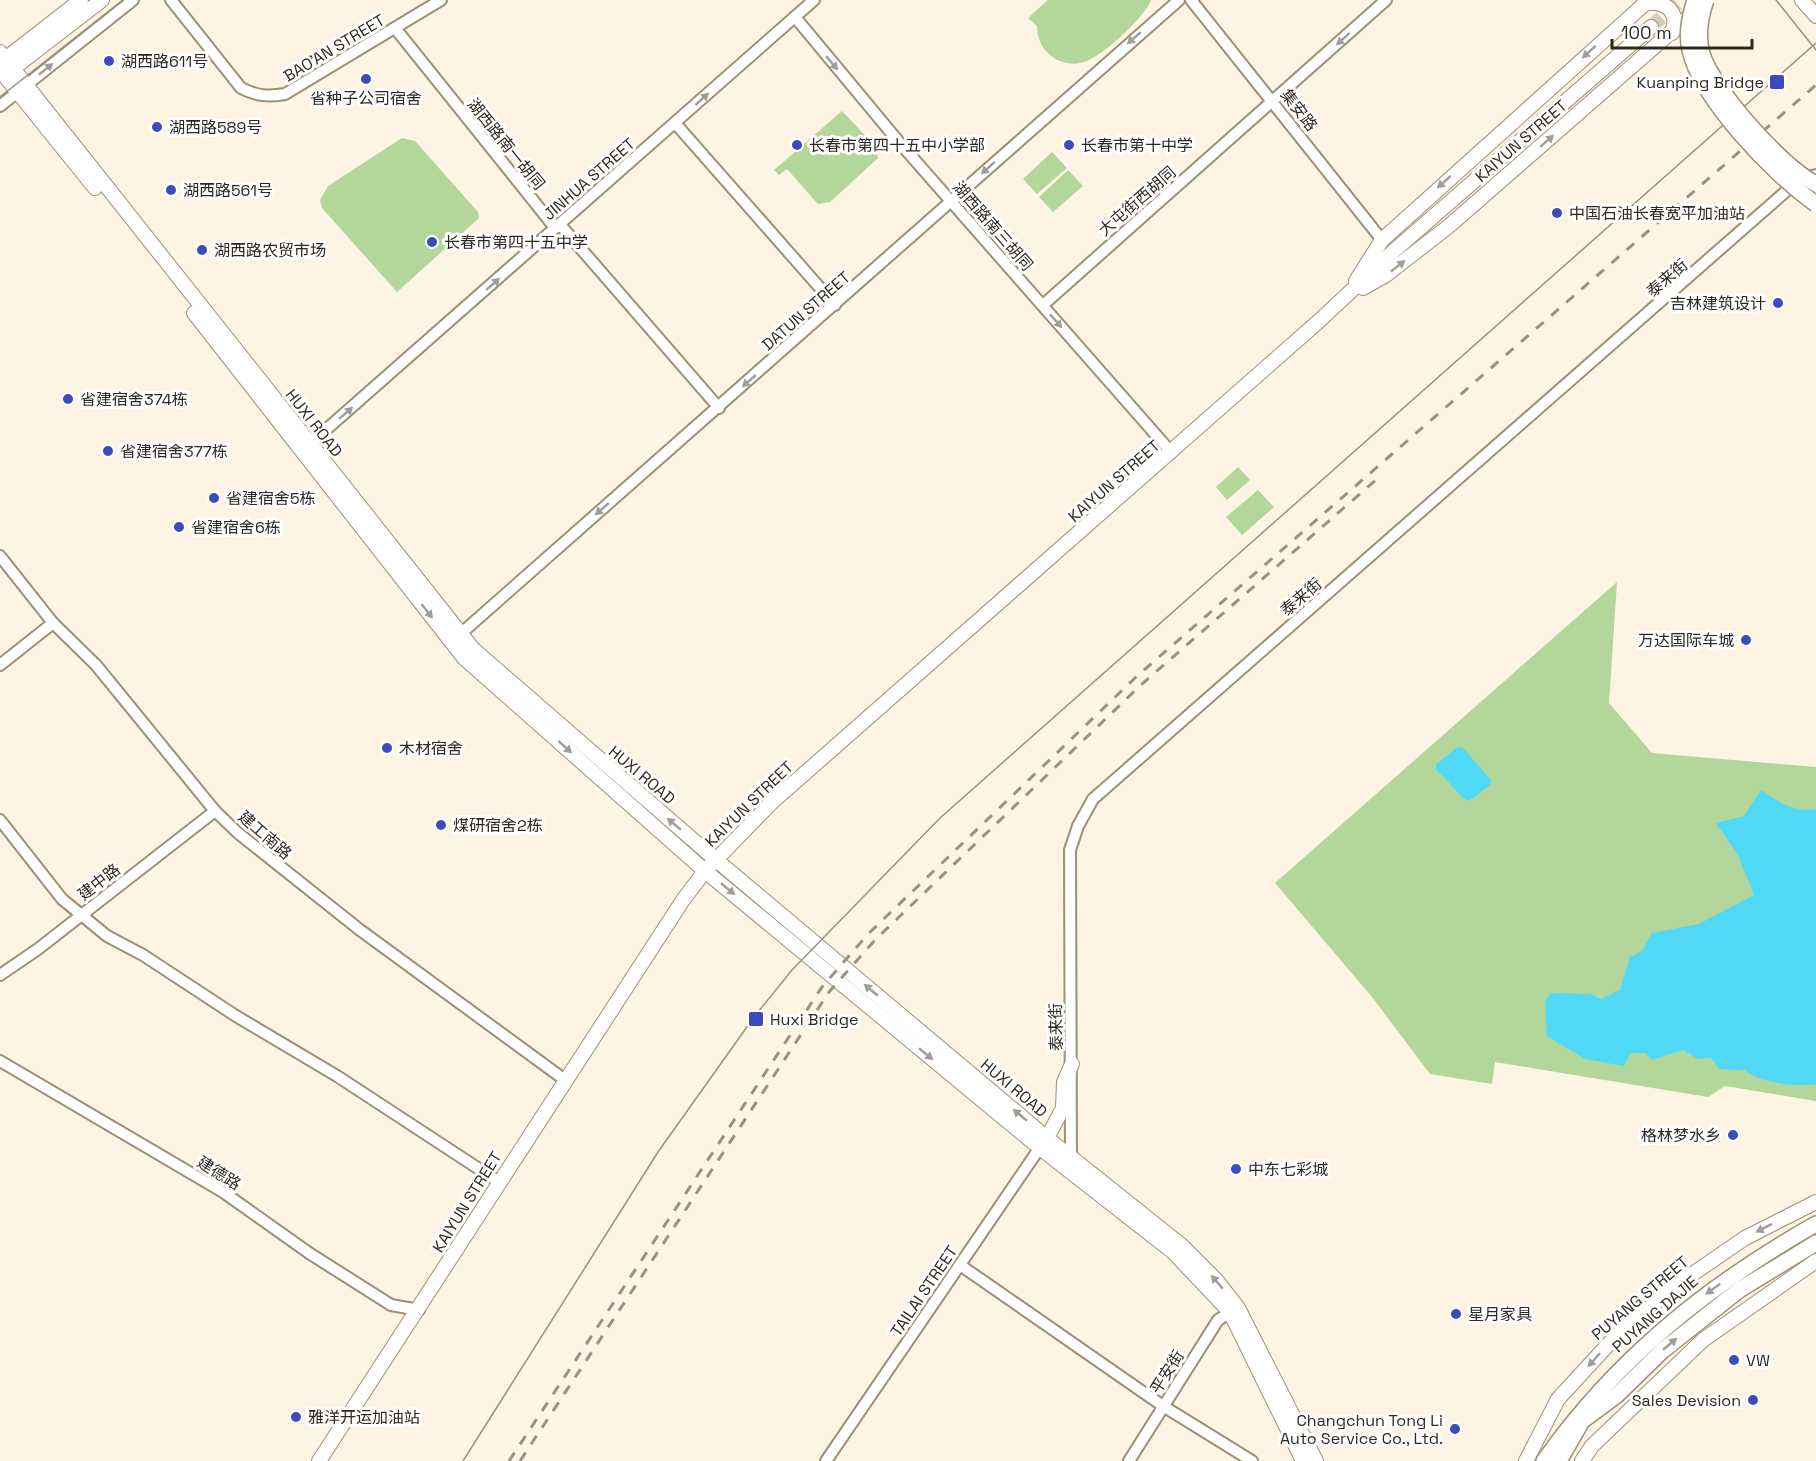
<svg xmlns="http://www.w3.org/2000/svg" width="1816" height="1461" viewBox="0 0 1816 1461" font-family="'Space Grotesk','Noto Sans SC',sans-serif">
  <style>
    .green { fill: #b3d69b }
    .water { fill: #50d8f7 }
    .lines { fill: none; stroke-linecap: round; stroke-linejoin: round }
    .major-tunnel { stroke: #d4cbbc; stroke-width: 14; stroke-dasharray: 14 7; stroke-linecap: butt }
    .minor-casing { stroke: #9e8f77; stroke-width: 14 }
    .major-casing { stroke: #9e8f77; stroke-width: 16 }
    .highway-casing { stroke: #9e8f77; stroke-width: 18 }
    .minor { stroke: #fff; stroke-width: 10 }
    .major { stroke: #fff; stroke-width: 14 }
    .highway { stroke: #fff; stroke-width: 15 }
    .tram { stroke: #999184; stroke-width: 1.5 }
    .rail { stroke: #999184; stroke-width: 3; stroke-dasharray: 10 10; stroke-linecap: butt }
    .highway-bridge-casing { stroke: #9e8f77; stroke-width: 18; stroke-linecap: butt }
    .highway-bridge { stroke: #fff; stroke-width: 15 }
    .oneway { fill: #a19e9a }
    .poi-dot { fill: #3b4bbe; stroke: #fff; stroke-width: 2 }
    .labels { text-anchor: middle; dominant-baseline: central; stroke-width: 6; stroke-linejoin: round; paint-order: stroke }
    .street-label { font-size: 16px; fill: #2e281e; stroke: #fff }
    .poi-label { font-size: 16px; fill: #2e281e; stroke: #fff; text-anchor: start }
  </style>
  <rect width="100%" height="100%" fill="#fef4e4"/>
  <!-- green -->
  <g class="green">
    <path d="M 1048,0 L 1151,0 C 1145,17 1102,57 1084,62 C 1072,66 1059,63 1049,54 C 1041,47 1037,37 1037,26 L 1028,18 Z"/>
    <path d="M 842,111 L 876,147 L 878,158 L 830,202 L 818,204 L 787,169 L 779,175 L 774,170 Z"/>
    <path d="M 402,138 L 415,141 L 478,212 L 479,218 L 397,292 L 322,208 L 320,200 L 328,186 Z"/>
    <path d="M 1052,152 L 1067,168 L 1037,194 L 1023,179 Z"/>
    <path d="M 1068,170 L 1083,186 L 1053,212 L 1039,197 Z"/>
    <path d="M 1238,467 L 1250,480 L 1227,500 L 1216,487 Z"/>
    <path d="M 1258,490 L 1274,507 L 1242,535 L 1226,517 Z"/>
    <path d="M 1617,582 L 1609,703 L 1652,753 L 1816,767 L 1816,1101 L 1725,1086 L 1708,1097 L 1495,1062 L 1492,1084 L 1430,1074 L 1372,997 L 1275,883 Z"/>
  </g>
  <!-- water -->
  <g class="water">
    <path d="M 1458,747 L 1463,748 L 1491,780 L 1491,784 L 1469,801 L 1463,798 L 1436,769 L 1436,764 Z"/>
    <path d="M 1761,790 C 1779,802 1793,813 1816,809 L 1816,1084 C 1797,1087 1759,1083 1745,1070 L 1719,1069 L 1711,1058 L 1698,1059 L 1683,1050 L 1651,1060 L 1646,1053 L 1631,1053 L 1624,1066 L 1585,1059 L 1547,1036 L 1545,1003 L 1550,993 L 1591,994 L 1601,999 L 1620,990 L 1630,957 L 1642,951 L 1652,933 L 1699,924 L 1754,895 L 1738,855 L 1716,823 L 1744,816 Z"/>
  </g>
  <g class="lines">
    <!-- major-tunnel -->
    <path class="major-tunnel" d="M 1651,27 L 1681,0"/>
    <!-- minor casing -->
    <g class="minor-casing">
      <g id="minor">
        <path d="M 171,0 L 241,88 C 257,96 268,97 285,94 L 441,0"/>
        <path d="M 1191,0 L 1382,240"/>
        <path d="M 795,17 L 898,141 L 1171,452"/>
        <path d="M 395,28 L 552,224 L 563,228 L 719,408"/>
        <path d="M 0,106 L 133,0"/>
        <path d="M 675,123 L 835,305"/>
        <path d="M 1043,305 L 1386,0"/>
        <path d="M 304,449 L 814,0"/>
        <path d="M 0,556 L 53,623 L 96,665 L 215,811 L 238,833 L 360,930 L 565,1080"/>
        <path d="M 457,637 L 1179,0"/>
        <path d="M 0,665 L 53,623"/>
        <path d="M 0,820 L 62,899 L 107,936 L 143,955 L 236,1016 L 337,1076 L 499,1182"/>
        <path d="M 0,975 L 38,949 L 215,811"/>
        <path d="M 0,1061 L 223,1192 L 309,1253 L 391,1305 L 419,1310"/>
        <path d="M 1071,1162 L 1070,850 L 1078,826 L 1093,799 L 1800,179 L 1816,175"/>
        <path d="M 960,1265 L 1163,1406 L 1252,1461"/>
        <path d="M 826,1461 L 1043,1143"/>
        <path d="M 1129,1461 L 1218,1320 L 1237,1308"/>
      </g>
    </g>
    <!-- major casing -->
    <g class="major-casing">
      <g id="major">
        <path d="M 1802,0 L 1816,16"/>
        <path d="M 1644,3 C 1666,1 1680,11 1672,33"/>
        <path d="M 0,52 L 473,649 L 715,859 L 1047,1138 L 1181,1245 L 1217,1281 L 1238,1308 L 1316,1461"/>
        <path d="M 0,63 L 81,0"/>
        <path d="M 0,70 L 95,188"/>
        <path d="M 6,74 L 102,0"/>
        <path d="M 1356,281 L 1382,240 L 1649,0"/>
        <path d="M 1363,288 L 1386,275 L 1449,226 L 1693,13"/>
        <path d="M 194,313 L 464,658 L 705,871 L 1040,1148 L 1173,1252 L 1230,1312 L 1303,1461"/>
        <path d="M 1047,1138 L 1063,1108 L 1064,1082 L 1072,1064"/>
        <path d="M 319,1461 L 683,900 L 705,871 L 771,803 L 1319,321 L 1396,249 L 1651,27"/>
        <path d="M 1526,1461 L 1558,1399 L 1617,1335 L 1678,1284 L 1745,1238 L 1816,1202"/>
        <path d="M 1582,1461 L 1592,1446 L 1703,1340 L 1816,1261"/>
      </g>
    </g>
    <!-- highway casing -->
    <g class="highway-casing">
      <g id="highway">
        <path d="M 1544,1461 C 1616,1359 1708,1285 1816,1224"/>
        <path d="M 1559,1461 L 1582,1421 L 1617,1395 L 1662,1351 L 1739,1290 L 1816,1243"/>
      </g>
    </g>
    <!-- minor -->
    <use href="#minor" class="minor"/>
    <!-- major -->
    <use href="#major" class="major"/>
    <!-- highway -->
    <use href="#highway" class="highway"/>
    <!-- tram -->
    <g class="tram">
      <path d="M 1776,0 L 1816,50"/>
      <path d="M 0,97 L 123,0"/>
      <path d="M 463,1461 L 658,1152 L 754,1017 L 792,970 L 940,818 L 1816,43"/>
    </g>
    <!-- rail -->
    <g class="rail">
      <path d="M 509,1461 L 822,987 L 868,934 L 1136,677 L 1816,85"/>
      <path d="M 520,1461 L 829,992 L 875,940 L 1142,684 L 1377,479"/>
    </g>
    <!-- highway-bridge casing -->
    <g class="highway-bridge-casing">
      <g id="highway-bridge">
        <path d="M 1695,0 C 1690,16 1686,33 1690,50 C 1700,98 1775,176 1816,204"/>
        <path d="M 1706,0 C 1700,17 1697,36 1702,54 C 1713,90 1783,168 1816,184"/>
      </g>
    </g>
    <!-- highway-bridge -->
    <use href="#highway-bridge" class="highway-bridge"/>
  </g>
  <!-- one-way arrows -->
  <defs><path id="oneway-solid" d="M-6-.8H1V-3.2L6.5 0L1 3.2V.8H-6Z" transform="scale(1.5)"/></defs>
  <g class="oneway">
    <use href="#oneway-solid" transform="translate(1134 38) rotate(139)"/>
    <use href="#oneway-solid" transform="translate(1343 39) rotate(138)"/>
    <use href="#oneway-solid" transform="translate(1589 52) rotate(138)"/>
    <use href="#oneway-solid" transform="translate(832 63) rotate(50)"/>
    <use href="#oneway-solid" transform="translate(46 69) rotate(-38)"/>
    <use href="#oneway-solid" transform="translate(702 99) rotate(-42)"/>
    <use href="#oneway-solid" transform="translate(1547 141) rotate(-41)"/>
    <use href="#oneway-solid" transform="translate(988 168) rotate(138)"/>
    <use href="#oneway-solid" transform="translate(1444 182) rotate(138)"/>
    <use href="#oneway-solid" transform="translate(1398 266) rotate(-38)"/>
    <use href="#oneway-solid" transform="translate(493 284) rotate(-41)"/>
    <use href="#oneway-solid" transform="translate(1056 321) rotate(49)"/>
    <use href="#oneway-solid" transform="translate(749 381) rotate(139)"/>
    <use href="#oneway-solid" transform="translate(346 413) rotate(-41)"/>
    <use href="#oneway-solid" transform="translate(602 509) rotate(139)"/>
    <use href="#oneway-solid" transform="translate(427 611) rotate(52)"/>
    <use href="#oneway-solid" transform="translate(565 747) rotate(42)"/>
    <use href="#oneway-solid" transform="translate(674 824) rotate(-140)"/>
    <use href="#oneway-solid" transform="translate(728 889) rotate(40)"/>
    <use href="#oneway-solid" transform="translate(871 990) rotate(-140)"/>
    <use href="#oneway-solid" transform="translate(926 1054) rotate(40)"/>
    <use href="#oneway-solid" transform="translate(1020 1115) rotate(-140)"/>
    <use href="#oneway-solid" transform="translate(1764 1228) rotate(153)"/>
    <use href="#oneway-solid" transform="translate(1217 1282) rotate(-131)"/>
    <use href="#oneway-solid" transform="translate(1713 1289) rotate(144)"/>
    <use href="#oneway-solid" transform="translate(1670 1344) rotate(-40)"/>
    <use href="#oneway-solid" transform="translate(1594 1360) rotate(132)"/>
  </g>
  <!-- markers -->
  <g class="poi-dot">
    <circle cx="109" cy="61" r="6"/>
    <circle cx="366" cy="79" r="6"/>
    <rect x="1769" y="74" width="16" height="16" rx="3"/>
    <circle cx="157" cy="127" r="6"/>
    <circle cx="797" cy="145" r="6"/>
    <circle cx="1069" cy="145" r="6"/>
    <circle cx="171" cy="190" r="6"/>
    <circle cx="1557" cy="213" r="6"/>
    <circle cx="432" cy="242" r="6"/>
    <circle cx="202" cy="250" r="6"/>
    <circle cx="1778" cy="303" r="6"/>
    <circle cx="68" cy="399" r="6"/>
    <circle cx="108" cy="451" r="6"/>
    <circle cx="214" cy="498" r="6"/>
    <circle cx="179" cy="527" r="6"/>
    <circle cx="1746" cy="640" r="6"/>
    <circle cx="387" cy="748" r="6"/>
    <circle cx="441" cy="825" r="6"/>
    <rect x="748" y="1011" width="16" height="16" rx="3"/>
    <circle cx="1733" cy="1135" r="6"/>
    <circle cx="1236" cy="1169" r="6"/>
    <circle cx="1456" cy="1314" r="6"/>
    <circle cx="1734" cy="1360" r="6"/>
    <circle cx="1753" cy="1400" r="6"/>
    <circle cx="296" cy="1417" r="6"/>
    <circle cx="1455" cy="1429" r="6"/>
  </g>
  <g class="labels">
    <!-- street labels -->
    <g class="street-label">
      <text transform="translate(334 48) rotate(-31)">BAO'AN STREET</text>
      <text transform="translate(1299 110) rotate(52)">集安路</text>
      <text transform="translate(1521 141) rotate(-41)">KAIYUN STREET</text>
      <text transform="translate(506 144) rotate(51)">湖西路南一胡同</text>
      <text transform="translate(589 179) rotate(-41)">JINHUA STREET</text>
      <text transform="translate(1137 201) rotate(-41)">大屯街西胡同</text>
      <text transform="translate(993 226) rotate(49)">湖西路南三胡同</text>
      <text transform="translate(1667 278) rotate(-41)">泰来街</text>
      <text transform="translate(806 311) rotate(-41)">DATUN STREET</text>
      <text transform="translate(314 423) rotate(52)">HUXI ROAD</text>
      <text transform="translate(1114 481) rotate(-41)">KAIYUN STREET</text>
      <text transform="translate(1301 597) rotate(-41)">泰来街</text>
      <text transform="translate(642 775) rotate(40)">HUXI ROAD</text>
      <text transform="translate(749 804) rotate(-44)">KAIYUN STREET</text>
      <text transform="translate(265 835) rotate(41)">建工南路</text>
      <text transform="translate(99 882) rotate(-38)">建中路</text>
      <text transform="translate(1056 1027) rotate(-91)">泰来街</text>
      <text transform="translate(1014 1088) rotate(40)">HUXI ROAD</text>
      <text transform="translate(219 1173) rotate(32)">建德路</text>
      <text transform="translate(467 1202) rotate(-58)">KAIYUN STREET</text>
      <text transform="translate(924 1291) rotate(-56)">TAILAI STREET</text>
      <text transform="translate(1640 1298) rotate(-40)">PUYANG STREET</text>
      <text transform="translate(1655 1314) rotate(-41)">PUYANG DAJIE</text>
      <text transform="translate(1167 1372) rotate(-58)">平安街</text>
    </g>
    <!-- poi labels -->
    <g class="poi-label">
      <text x="121" y="61">湖西路611号</text>
      <text x="1764" y="82" text-anchor="end">Kuanping Bridge</text>
      <text x="366" y="98" text-anchor="middle">省种子公司宿舍</text>
      <text x="169" y="127">湖西路589号</text>
      <text x="809" y="145">长春市第四十五中小学部</text>
      <text x="1081" y="145">长春市第十中学</text>
      <text x="183" y="190">湖西路561号</text>
      <text x="1569" y="213">中国石油长春宽平加油站</text>
      <text x="444" y="242">长春市第四十五中学</text>
      <text x="214" y="250">湖西路农贸市场</text>
      <text x="1766" y="303" text-anchor="end">吉林建筑设计</text>
      <text x="80" y="399">省建宿舍374栋</text>
      <text x="120" y="451">省建宿舍377栋</text>
      <text x="226" y="498">省建宿舍5栋</text>
      <text x="191" y="527">省建宿舍6栋</text>
      <text x="1734" y="640" text-anchor="end">万达国际车城</text>
      <text x="399" y="748">木材宿舍</text>
      <text x="453" y="825">煤研宿舍2栋</text>
      <text x="770" y="1019">Huxi Bridge</text>
      <text x="1721" y="1135" text-anchor="end">格林梦水乡</text>
      <text x="1248" y="1169">中东七彩城</text>
      <text x="1468" y="1314">星月家具</text>
      <text x="1746" y="1360">VW</text>
      <text x="1741" y="1400" text-anchor="end">Sales Devision</text>
      <text x="308" y="1417">雅洋开运加油站</text>
      <text x="1443" y="1420" text-anchor="end">Changchun Tong Li<tspan x="1443" dy="18">Auto Service Co., Ltd.</tspan></text>
    </g>
  </g>
  <!-- scale -->
  <path d="M1612 39v9h140v-9" fill="none" stroke="#2e281e" stroke-width="3"/>
  <text x="1621" y="39" font-size="18" fill="#2e281e" stroke="#ffffff" stroke-width="4.5" paint-order="stroke">100 m</text>
</svg>
